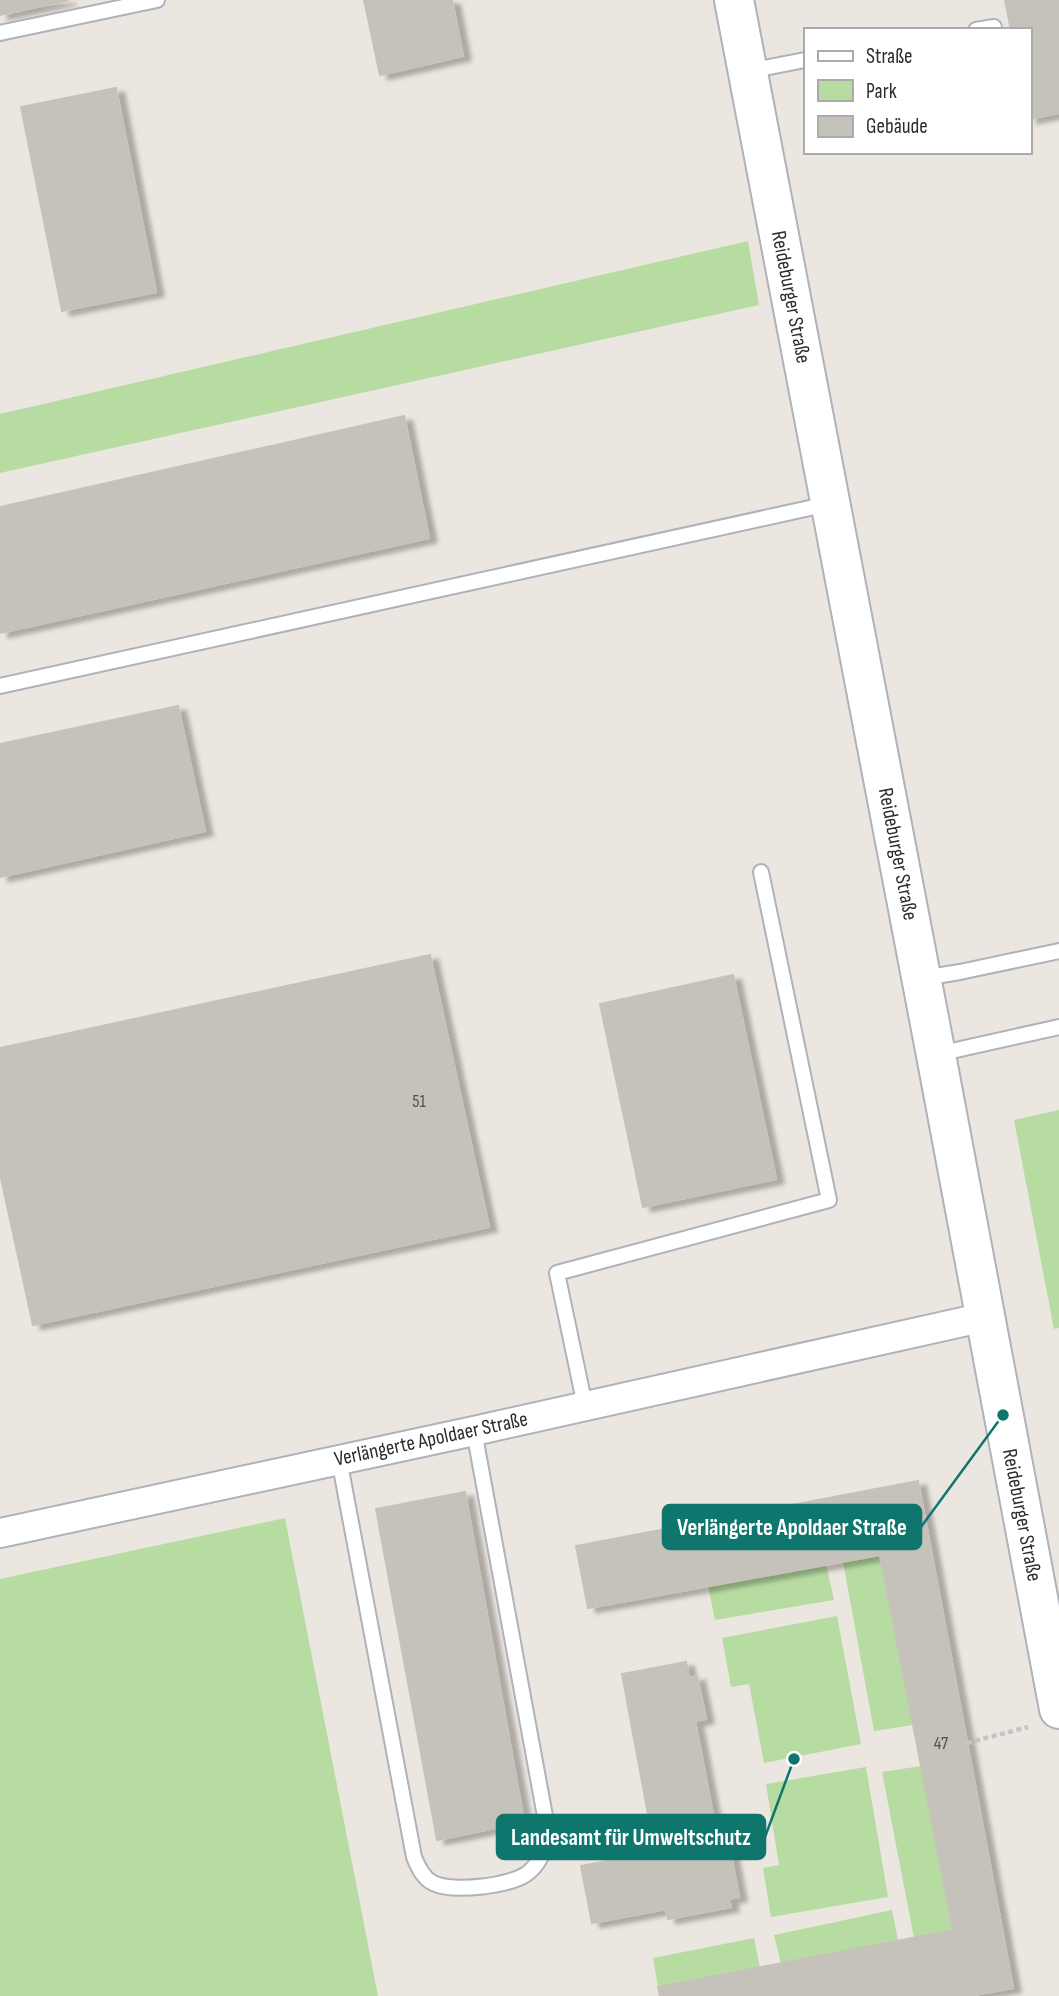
<svg xmlns="http://www.w3.org/2000/svg" width="1059" height="1996" viewBox="0 0 1059 1996" font-family="'Sofia Sans Condensed',sans-serif">
  <style>
    .green { fill: #b7dca2 }
    .building { fill: #c5c1bb; stroke: #c7c2b9; stroke-width: 2; filter: url(#shadow) }
    .lines { fill: none; stroke-linecap: round; stroke-linejoin: round }
    .lane-casing { stroke: #b0b2bb; stroke-width: 18 }
    .street-casing { stroke: #b0b2bb; stroke-width: 32 }
    .secondary-casing { stroke: #b0b2bb; stroke-width: 42 }
    .path { stroke: #c4c4c4; stroke-width: 4.5; stroke-dasharray: 5 3.5; stroke-linecap: butt }
    .lane { stroke: #fff; stroke-width: 14 }
    .street { stroke: #fff; stroke-width: 28 }
    .secondary { stroke: #fff; stroke-width: 38 }
    .labels { text-anchor: middle; dominant-baseline: central; stroke-width: 6; stroke-linejoin: round; paint-order: stroke }
    .number-label { font-size: 18px; fill: #525150 }
    .street-label { font-size: 21px; fill: #2c2c2c; stroke: #fff }
    .leader { fill: none; stroke: #0f766e; stroke-width: 2.5 }
    .callout-dot { fill: #0f766e; stroke: #fff; stroke-width: 2.5 }
    .callout { fill: #0f766e; stroke: #0f766e; stroke-width: 2.5 }
    .callout-label { font-size: 23px; text-anchor: middle; font-weight: bold; fill: #fff }
  </style>
  <defs>
    <filter id="shadow"><feDropShadow dx="8" dy="4.5" stdDeviation="2" flood-color="#0004"/></filter>
  </defs>
  <rect width="100%" height="100%" fill="#ece6e0"/>
  <!-- green -->
  <g class="green">
    <path d="M 748,241 L 759,305 L 0,473 L 0,414 Z"/>
    <path d="M 1059,1110 L 1059,1328 L 1054,1329 L 1014,1120 Z"/>
    <path d="M 285,1518 L 378,1996 L 0,1996 L 0,1579 Z"/>
    <path d="M 880,1555 L 913,1725 L 874,1731 L 843,1562 Z"/>
    <path d="M 826,1564 L 834,1600 L 715,1620 L 708,1586 Z"/>
    <path d="M 837,1616 L 861,1744 L 764,1763 L 749,1684 L 731,1687 L 722,1638 Z"/>
    <path d="M 921,1766 L 953,1930 L 914,1938 L 882,1772 Z"/>
    <path d="M 866,1767 L 888,1897 L 771,1917 L 763,1868 L 779,1865 L 766,1784 Z"/>
    <path d="M 892,1910 L 898,1940 L 781,1964 L 774,1935 Z"/>
    <path d="M 754,1938 L 760,1968 L 658,1987 L 653,1958 Z"/>
  </g>
  <!-- building -->
  <g class="building">
    <path d="M 0,0 L 69,0 L 0,15 Z"/>
    <path d="M 364,0 L 452,0 L 463,56 L 380,75 Z"/>
    <path d="M 1005,0 L 1059,0 L 1059,113 L 1029,119 L 1029,30 L 1011,30 Z"/>
    <path d="M 116,88 L 156,292 L 62,311 L 21,107 Z"/>
    <path d="M 404,416 L 429,538 L 0,633 L 0,507 Z"/>
    <path d="M 178,706 L 205,831 L 0,877 L 0,744 Z"/>
    <path d="M 430,955 L 489,1227 L 33,1325 L 0,1174 L 0,1048 Z"/>
    <path d="M 733,975 L 776,1179 L 643,1207 L 600,1004 Z"/>
    <path d="M 918,1481 L 1013,1988 L 969,1996 L 660,1996 L 658,1987 L 953,1930 L 880,1555 L 588,1608 L 576,1546 Z"/>
    <path d="M 465,1492 L 524,1822 L 437,1840 L 376,1509 Z"/>
    <path d="M 686,1662 L 689,1678 L 697,1676 L 706,1719 L 695,1721 L 718,1841 L 728,1839 L 739,1897 L 729,1899 L 731,1907 L 668,1919 L 666,1909 L 592,1923 L 581,1866 L 655,1852 L 622,1674 Z"/>
  </g>
  <g class="lines">
    <!-- lane casing -->
    <g class="lane-casing">
      <g id="lane">
        <path d="M 976,30 L 994,27"/>
        <path d="M 0,33 L 157,0"/>
        <path d="M 748,71 L 805,60"/>
        <path d="M 0,686 L 828,504"/>
        <path d="M 923,978 L 960,972 L 1059,951"/>
        <path d="M 938,1054 L 1059,1027"/>
        <path d="M 585,1406 L 557,1273 L 829,1200 L 761,872"/>
        <path d="M 339,1459 L 414,1857 C 418,1867 423,1878 433,1883 C 453,1893 513,1886 529,1872 C 543,1860 546,1844 547,1827 L 474,1431"/>
      </g>
    </g>
    <!-- street casing -->
    <g class="street-casing">
      <path id="street" d="M 0,1533 L 474,1431 L 985,1317"/>
    </g>
    <!-- secondary casing -->
    <g class="secondary-casing">
      <path id="secondary" d="M 734,0 L 936,1055 L 1059,1709"/>
    </g>
    <!-- path -->
    <path class="path" d="M 967,1743 L 1028,1727"/>
    <!-- lane -->
    <use href="#lane" class="lane"/>
    <!-- street -->
    <use href="#street" class="street"/>
    <!-- secondary -->
    <use href="#secondary" class="secondary"/>
  </g>
  <g class="labels">
    <!-- number labels -->
    <g class="number-label">
      <text x="419" y="1101">51</text>
      <text x="941" y="1743">47</text>
    </g>
    <!-- street labels -->
    <g class="street-label">
      <text transform="translate(791 297) rotate(79)">Reideburger Straße</text>
      <text transform="translate(898 854) rotate(79)">Reideburger Straße</text>
      <text transform="translate(431 1439) rotate(-12)">Verlängerte Apoldaer Straße</text>
      <text transform="translate(1022 1515) rotate(79)">Reideburger Straße</text>
    </g>
  </g>
  <!-- callouts -->
  <path class="leader" d="M1003 1415L921 1527M794 1759L765 1837"/>
  <g class="callout-dot">
    <circle cx="1003" cy="1415" r="7"/>
    <circle cx="794" cy="1759" r="7"/>
  </g>
  <g class="callout">
    <rect x="663" y="1505" width="258" height="44" rx="7"/>
    <rect x="497" y="1815" width="268" height="44" rx="7"/>
  </g>
  <g class="callout-label">
    <text x="792" y="1535">Verlängerte Apoldaer Straße</text>
    <text x="631" y="1845">Landesamt für Umweltschutz</text>
  </g>
  <!-- legend -->
  <rect x="804" y="28" width="228" height="126" fill="#ffffff" stroke="#ababab" stroke-width="2"/>
  <rect x="818" y="51" width="35" height="10" fill="#ffffff" stroke="#ababab" stroke-width="2"/>
  <text x="866" y="63" font-size="21" fill="#2c2c2c">Straße</text>
  <rect x="818" y="80" width="35" height="21" fill="#b7dca2" stroke="#ababab" stroke-width="2"/>
  <text x="866" y="98" font-size="21" fill="#2c2c2c">Park</text>
  <rect x="818" y="116" width="35" height="21" fill="#c5c1bb" stroke="#ababab" stroke-width="2"/>
  <text x="866" y="133" font-size="21" fill="#2c2c2c">Gebäude</text>
</svg>
